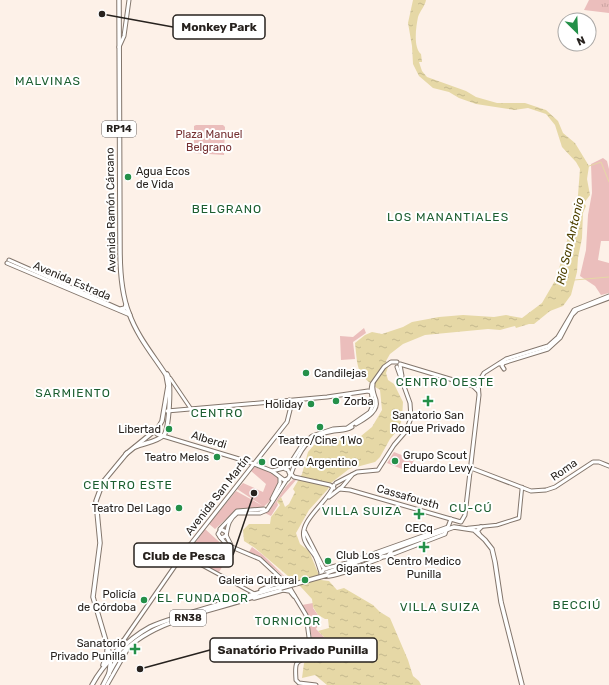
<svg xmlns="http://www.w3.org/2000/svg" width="609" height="685" viewBox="0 0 609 685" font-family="Rubik,sans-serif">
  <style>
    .grass { fill: url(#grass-tufts) }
    .green { fill: #ebbebc }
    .water { fill: url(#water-ripples) }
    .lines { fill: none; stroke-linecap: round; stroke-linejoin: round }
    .stream { stroke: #e6d8a6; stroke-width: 1 }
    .tertiary-casing { stroke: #83766c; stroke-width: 4.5 }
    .secondary-casing { stroke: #83766c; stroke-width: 5 }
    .primary-casing { stroke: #83766c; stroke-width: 5.5 }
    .tertiary { stroke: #fff; stroke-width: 2.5 }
    .secondary { stroke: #fff; stroke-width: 3 }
    .primary { stroke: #fff; stroke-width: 3.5 }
    .primary-bridge-casing { stroke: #83766c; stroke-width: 5.5; stroke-linecap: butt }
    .primary-bridge { stroke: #fff; stroke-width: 3.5 }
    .poi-dot { fill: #249049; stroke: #fff; stroke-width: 1.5 }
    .labels { text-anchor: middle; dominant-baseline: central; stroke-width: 4; stroke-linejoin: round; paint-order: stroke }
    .shield { fill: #fff; stroke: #686462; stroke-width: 1 }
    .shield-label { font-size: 10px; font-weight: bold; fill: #27221e }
    .park-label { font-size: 11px; fill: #753032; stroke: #fff }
    .poi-label { font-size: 11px; fill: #27221e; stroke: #fff; text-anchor: end }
    .street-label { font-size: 11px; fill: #27221e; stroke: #fff }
    .neighbourhood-label { font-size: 12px; letter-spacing: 1px; fill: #1c5e30; stroke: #fff }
    .water-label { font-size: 12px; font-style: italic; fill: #4f4100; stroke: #fff }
    .leader { fill: none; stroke: #27221e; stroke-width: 1.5 }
    .callout-dot { fill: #27221e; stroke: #fff; stroke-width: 1.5 }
    .callout { fill: #fff; stroke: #27221e; stroke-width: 1.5 }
    .callout-label { font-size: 12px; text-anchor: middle; font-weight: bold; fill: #27221e }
  </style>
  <defs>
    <pattern id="grass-tufts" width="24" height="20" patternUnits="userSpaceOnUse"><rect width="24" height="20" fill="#ebbebc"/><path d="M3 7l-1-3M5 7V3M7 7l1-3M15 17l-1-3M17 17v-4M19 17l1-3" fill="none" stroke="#caa3a1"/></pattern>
    <pattern id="water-ripples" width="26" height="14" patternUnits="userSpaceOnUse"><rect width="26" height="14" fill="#e6d8a6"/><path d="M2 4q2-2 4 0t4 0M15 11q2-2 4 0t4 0" fill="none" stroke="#c5b98e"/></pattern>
  </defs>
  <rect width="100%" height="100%" fill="#fdf1e8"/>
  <!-- grass -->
  <path class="grass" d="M 589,0 L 609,0 L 609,13 L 584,10 Z"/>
  <!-- green -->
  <g class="green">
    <path d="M 196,125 L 223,125 L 225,127 L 224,155 L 194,153 L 194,126 Z"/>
    <path d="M 603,158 L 607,161 L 609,169 L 609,241 L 601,241 L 598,260 L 609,263 L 609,293 L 601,295 L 595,286 L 580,276 L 586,250 L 588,215 L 592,193 L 591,164 Z"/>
    <path d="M 364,328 L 366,333 L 353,342 L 355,359 L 341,360 L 340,336 L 353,337 Z"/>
    <path d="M 394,452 L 414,460 L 411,467 L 404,464 L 402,469 L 387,463 Z"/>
    <path d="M 254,467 C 262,470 278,471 279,481 L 269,502 L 261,509 L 237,509 L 215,529 L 209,524 L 236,491 L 263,506 L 237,489 L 243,483 L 263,492 L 266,484 L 251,471 Z"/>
    <path d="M 294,479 L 296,480 L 277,502 L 278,505 L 271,516 L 265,513 C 278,504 281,488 294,479 Z"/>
    <path d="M 205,529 L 226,548 L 232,550 L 231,553 L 214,550 L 202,565 L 186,555 Z"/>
    <path d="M 252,547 L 263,555 L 289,581 L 262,558 L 249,552 Z"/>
    <path d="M 215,552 L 220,552 L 218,554 L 227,559 L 219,572 L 204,565 Z"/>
    <path d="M 313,603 L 313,608 L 318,615 L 316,617 L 319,624 L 316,629 L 326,639 L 323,647 L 322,640 L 319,638 L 312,638 L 305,611 L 302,605 Z"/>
  </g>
  <!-- water -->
  <path class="water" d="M 413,0 L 426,0 C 425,6 420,11 418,17 C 416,27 413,47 421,54 L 422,62 L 419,62 L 422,71 L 427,77 L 466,91 L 476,97 L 497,103 L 525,103 L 546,110 L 558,121 L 563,133 L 575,143 L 589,166 L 587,179 L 590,195 L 584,203 L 586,206 L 583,213 L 582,238 L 578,258 L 577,272 L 571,295 L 563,306 L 550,311 L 534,324 L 529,324 L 516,328 L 515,326 L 500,330 L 488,329 L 425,335 L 403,344 L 390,354 L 386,361 L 388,367 L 386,373 L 388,380 L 394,384 L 403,402 L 402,419 L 398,430 L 390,439 L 380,457 L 375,462 L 349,469 L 331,483 L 328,489 L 309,510 L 296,533 L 300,544 L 309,551 L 321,580 L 329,581 L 337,590 L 344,588 L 373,605 L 380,612 L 390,618 L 408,660 L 413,676 L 419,681 L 421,685 L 327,685 L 315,675 L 302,678 L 304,663 L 312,659 L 316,662 L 322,656 L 320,653 L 325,645 L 326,639 L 318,631 L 329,628 L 328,619 L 325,619 L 318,615 L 313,607 L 312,599 L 301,587 L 255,548 L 244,541 L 243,530 L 249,524 L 270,524 L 271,517 L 280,505 L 277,502 L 281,497 L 285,507 L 289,504 L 295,492 L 293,489 L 302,474 L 308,452 L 314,445 L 325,439 L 361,436 L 372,427 L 382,410 L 380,390 C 356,374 358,370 355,343 L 365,335 L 372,332 L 382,334 L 403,327 L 412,322 L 439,317 L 463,315 L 494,317 L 506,315 L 522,318 L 542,303 L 556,279 L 575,213 L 578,195 L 580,169 L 576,162 L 562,147 L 555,125 L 546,114 L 528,108 L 514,110 L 476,104 L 459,98 L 449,92 L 433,88 L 419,76 L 413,64 L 412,46 L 408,23 Z"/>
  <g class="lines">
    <!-- stream -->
    <g class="stream">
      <path d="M 589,166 L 601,162 L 609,182"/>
      <path d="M 574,280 L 609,277"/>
    </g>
    <!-- tertiary casing -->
    <g class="tertiary-casing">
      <g id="tertiary">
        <path d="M 170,378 L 191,409"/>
        <path d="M 468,528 L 497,525 L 519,518 L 522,487"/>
        <path d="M 183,555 L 255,594"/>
      </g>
    </g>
    <!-- secondary casing -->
    <g class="secondary-casing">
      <g id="secondary">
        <path d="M 119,47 L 124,36 L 129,0"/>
        <path d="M 9,260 L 129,313"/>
        <path d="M 7,263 L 130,315"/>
        <path d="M 503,363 L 502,366 L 504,369"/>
        <path d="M 400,364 L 473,386 L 478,391"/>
        <path d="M 500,364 L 548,349 L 560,338 L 572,315 L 577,310 L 609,298"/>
        <path d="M 400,365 L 402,376"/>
        <path d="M 167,411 L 327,397 L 368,391 L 373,393"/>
        <path d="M 356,424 C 364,419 379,412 376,400 C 374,394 372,390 373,384"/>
        <path d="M 163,436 L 249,462 L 272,471 L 284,480 L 288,479 L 290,475 L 288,470 L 285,469"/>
        <path d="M 471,468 L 531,491 L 546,490 L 555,487 L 593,462 L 599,462 L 609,466"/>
        <path d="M 272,471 L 288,467 L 302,445 L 312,436 L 333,429 L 347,428 L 370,412 L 373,405 L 371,390 L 372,384 L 384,367 L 391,362 L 397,362"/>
        <path d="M 290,473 L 294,477 L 330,485 L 334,488"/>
        <path d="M 291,474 C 299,451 307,435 334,431 C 341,430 345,431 352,427"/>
        <path d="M 336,483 L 357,472 L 378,470 L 394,445 L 406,431 L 411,418 L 410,403 L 397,367"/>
        <path d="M 334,485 C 329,501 299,520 304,538 C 305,544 311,550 315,556 C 318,562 320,570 322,576 C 331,580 370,562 381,558"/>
        <path d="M 339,489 L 350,490 L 461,522 L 465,515 L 479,395 L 478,383 L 484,373 L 506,359 L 548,346 L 558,337 L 574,310 L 609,296"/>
        <path d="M 329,497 L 342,487 L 352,475"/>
        <path d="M 272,499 L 280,483 L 280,478"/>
        <path d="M 220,529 L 237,511 L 264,509"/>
        <path d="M 226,532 L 221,529 L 218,534 L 221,538 L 226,536 C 228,526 228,520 237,513 L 260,513 L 267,510 L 287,479"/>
        <path d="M 305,532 L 323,567 L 326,569"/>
        <path d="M 226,535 L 231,545"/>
        <path d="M 220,537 L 227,545 L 260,559 L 288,585 L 306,615 L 311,652 L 309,657 C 294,662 295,663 296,680 L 299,683 L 316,685"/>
        <path d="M 180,548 L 189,545"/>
        <path d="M 388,556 L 445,534 L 446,531"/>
        <path d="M 321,574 L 324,569 L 347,563 L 448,527 L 451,519"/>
        <path d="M 112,657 L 186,550 L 287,422 L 291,406 L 289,400"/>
        <path d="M 107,685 L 127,650"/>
      </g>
    </g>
    <!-- primary casing -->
    <g class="primary-casing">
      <g id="primary">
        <path d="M 119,0 L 120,249 C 120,270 121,293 129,313 C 137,336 153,355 166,375 L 168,386 L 162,421 L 158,428 L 126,454"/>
        <path d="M 121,309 L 125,308 L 126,305"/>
        <path d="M 158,428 L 157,434 L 162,436"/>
        <path d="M 135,447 C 144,443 157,442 164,435 C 169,429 172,381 167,374"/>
        <path d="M 479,534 L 477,531 L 481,527"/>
        <path d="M 375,558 L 388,556 L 391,552"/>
        <path d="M 326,573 L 454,527 L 474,530 L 485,540 L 492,549 L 495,562 L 501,602 L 522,685"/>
        <path d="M 261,590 L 284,580"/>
        <path d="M 284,590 L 290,591 L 294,596"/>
        <path d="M 254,598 L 286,589 L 289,586"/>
        <path d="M 123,641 L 127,644"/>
        <path d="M 103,665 L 107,655 L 107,650"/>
        <path d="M 109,674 L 111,658 L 93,597 L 100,543 L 96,501 L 103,482 L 127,453"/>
        <path d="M 92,685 C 103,664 128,639 150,627 C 162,621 176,618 190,613 C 220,604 250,595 280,587"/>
        <path d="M 103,685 C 108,676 112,666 118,658 C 149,619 212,612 256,596"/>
      </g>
    </g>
    <!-- tertiary -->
    <use href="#tertiary" class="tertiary"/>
    <!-- secondary -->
    <use href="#secondary" class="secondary"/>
    <!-- primary -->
    <use href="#primary" class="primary"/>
    <!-- primary-bridge casing -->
    <g class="primary-bridge-casing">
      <path id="primary-bridge" d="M 281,588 L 327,575"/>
    </g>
    <!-- primary-bridge -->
    <use href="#primary-bridge" class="primary-bridge"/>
  </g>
  <!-- markers -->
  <g class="poi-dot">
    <circle cx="128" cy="177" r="4"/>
    <circle cx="306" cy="373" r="4"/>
    <circle cx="336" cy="401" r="4"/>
    <path d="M426 395h4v4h4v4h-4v4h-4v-4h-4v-4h4z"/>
    <circle cx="311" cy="404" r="4"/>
    <circle cx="320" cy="427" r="4"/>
    <circle cx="169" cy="429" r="4"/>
    <circle cx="217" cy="457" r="4"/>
    <circle cx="395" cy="461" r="4"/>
    <circle cx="262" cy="462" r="4"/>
    <circle cx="179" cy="508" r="4"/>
    <path d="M417 508h4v4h4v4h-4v4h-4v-4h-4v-4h4z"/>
    <path d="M422 541h4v4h4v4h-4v4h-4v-4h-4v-4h4z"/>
    <circle cx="328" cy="561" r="4"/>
    <circle cx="305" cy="580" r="4"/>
    <circle cx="144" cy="600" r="4"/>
    <path d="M133 643h4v4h4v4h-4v4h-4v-4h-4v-4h4z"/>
  </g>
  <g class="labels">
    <!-- shield labels -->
    <g class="shield">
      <rect x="102" y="121" width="34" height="16" rx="3"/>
      <rect x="170" y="610" width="36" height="16" rx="3"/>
    </g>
    <g class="shield-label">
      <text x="119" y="129">RP14</text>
      <text x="188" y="618">RN38</text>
    </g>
    <!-- park labels -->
    <g class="park-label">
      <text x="209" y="134">Plaza Manuel<tspan x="209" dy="13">Belgrano</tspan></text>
    </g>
    <!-- poi labels -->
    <g class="poi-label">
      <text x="136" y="171" text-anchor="start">Agua Ecos<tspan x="136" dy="13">de Vida</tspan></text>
      <text x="314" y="373" text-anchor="start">Candilejas</text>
      <text x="344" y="401" text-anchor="start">Zorba</text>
      <text x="303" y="404">Holiday</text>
      <text x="428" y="415" text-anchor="middle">Sanatorio San<tspan x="428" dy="13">Roque Privado</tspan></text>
      <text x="161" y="429">Libertad</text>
      <text x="320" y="440" text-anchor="middle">Teatro/Cine 1 Wo</text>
      <text x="403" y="455" text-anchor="start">Grupo Scout<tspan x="403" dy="13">Eduardo Levy</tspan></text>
      <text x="209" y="457">Teatro Melos</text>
      <text x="270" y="462" text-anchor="start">Correo Argentino</text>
      <text x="171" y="508">Teatro Del Lago</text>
      <text x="419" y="528" text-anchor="middle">CECq</text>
      <text x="336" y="555" text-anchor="start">Club Los<tspan x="336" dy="13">Gigantes</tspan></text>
      <text x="424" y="561" text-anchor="middle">Centro Medico<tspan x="424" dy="13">Punilla</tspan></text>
      <text x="297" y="580">Galeria Cultural</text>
      <text x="136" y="594">Policía<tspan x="136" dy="13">de Córdoba</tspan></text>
      <text x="126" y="643">Sanatorio<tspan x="126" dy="13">Privado Punilla</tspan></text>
    </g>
    <!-- street labels -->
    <g class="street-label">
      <text transform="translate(111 210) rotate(-91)">Avenida Ramón Cárcano</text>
      <text transform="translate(72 281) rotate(23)">Avenida Estrada</text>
      <text transform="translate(209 440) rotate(17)">Alberdi</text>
      <text transform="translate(564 470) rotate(-35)">Roma</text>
      <text transform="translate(218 495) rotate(-52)">Avenida San Martín</text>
      <text transform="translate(408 497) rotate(16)">Cassafousth</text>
    </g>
    <!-- neighbourhood labels -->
    <g class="neighbourhood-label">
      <text x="48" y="81">MALVINAS</text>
      <text x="227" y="209">BELGRANO</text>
      <text x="448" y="217">LOS MANANTIALES</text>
      <text x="445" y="382">CENTRO OESTE</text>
      <text x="73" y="393">SARMIENTO</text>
      <text x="217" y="413">CENTRO</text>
      <text x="128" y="485">CENTRO ESTE</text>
      <text x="471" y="508">CU-CÚ</text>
      <text x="362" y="511">VILLA SUIZA</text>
      <text x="203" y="598">EL FUNDADOR</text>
      <text x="577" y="605">BECCIÚ</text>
      <text x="440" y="607">VILLA SUIZA</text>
      <text x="288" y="621">TORNICOR</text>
    </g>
    <!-- water labels -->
    <g class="water-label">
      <text transform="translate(570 241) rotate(-77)">Río San Antonio</text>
    </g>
  </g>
  <!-- callouts -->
  <path class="leader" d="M102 14L173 27M254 493L233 555M140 669L210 650"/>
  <g class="callout-dot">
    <circle cx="102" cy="14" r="4"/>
    <circle cx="254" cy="493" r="4"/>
    <circle cx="140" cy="669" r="4"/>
  </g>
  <g class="callout">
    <rect x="173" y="15" width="92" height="24" rx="4"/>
    <rect x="134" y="543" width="99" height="24" rx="4"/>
    <rect x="210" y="638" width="167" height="24" rx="4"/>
  </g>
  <g class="callout-label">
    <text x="219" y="31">Monkey Park</text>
    <text x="184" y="560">Club de Pesca</text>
    <text x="293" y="654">Sanatório Privado Punilla</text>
  </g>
  <!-- north arrow -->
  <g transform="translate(577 32) rotate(156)"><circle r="19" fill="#ffffff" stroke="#a9a7a5"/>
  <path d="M0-3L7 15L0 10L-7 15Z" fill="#249049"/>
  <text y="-6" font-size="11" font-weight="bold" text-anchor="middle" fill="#27221e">N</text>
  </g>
</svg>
